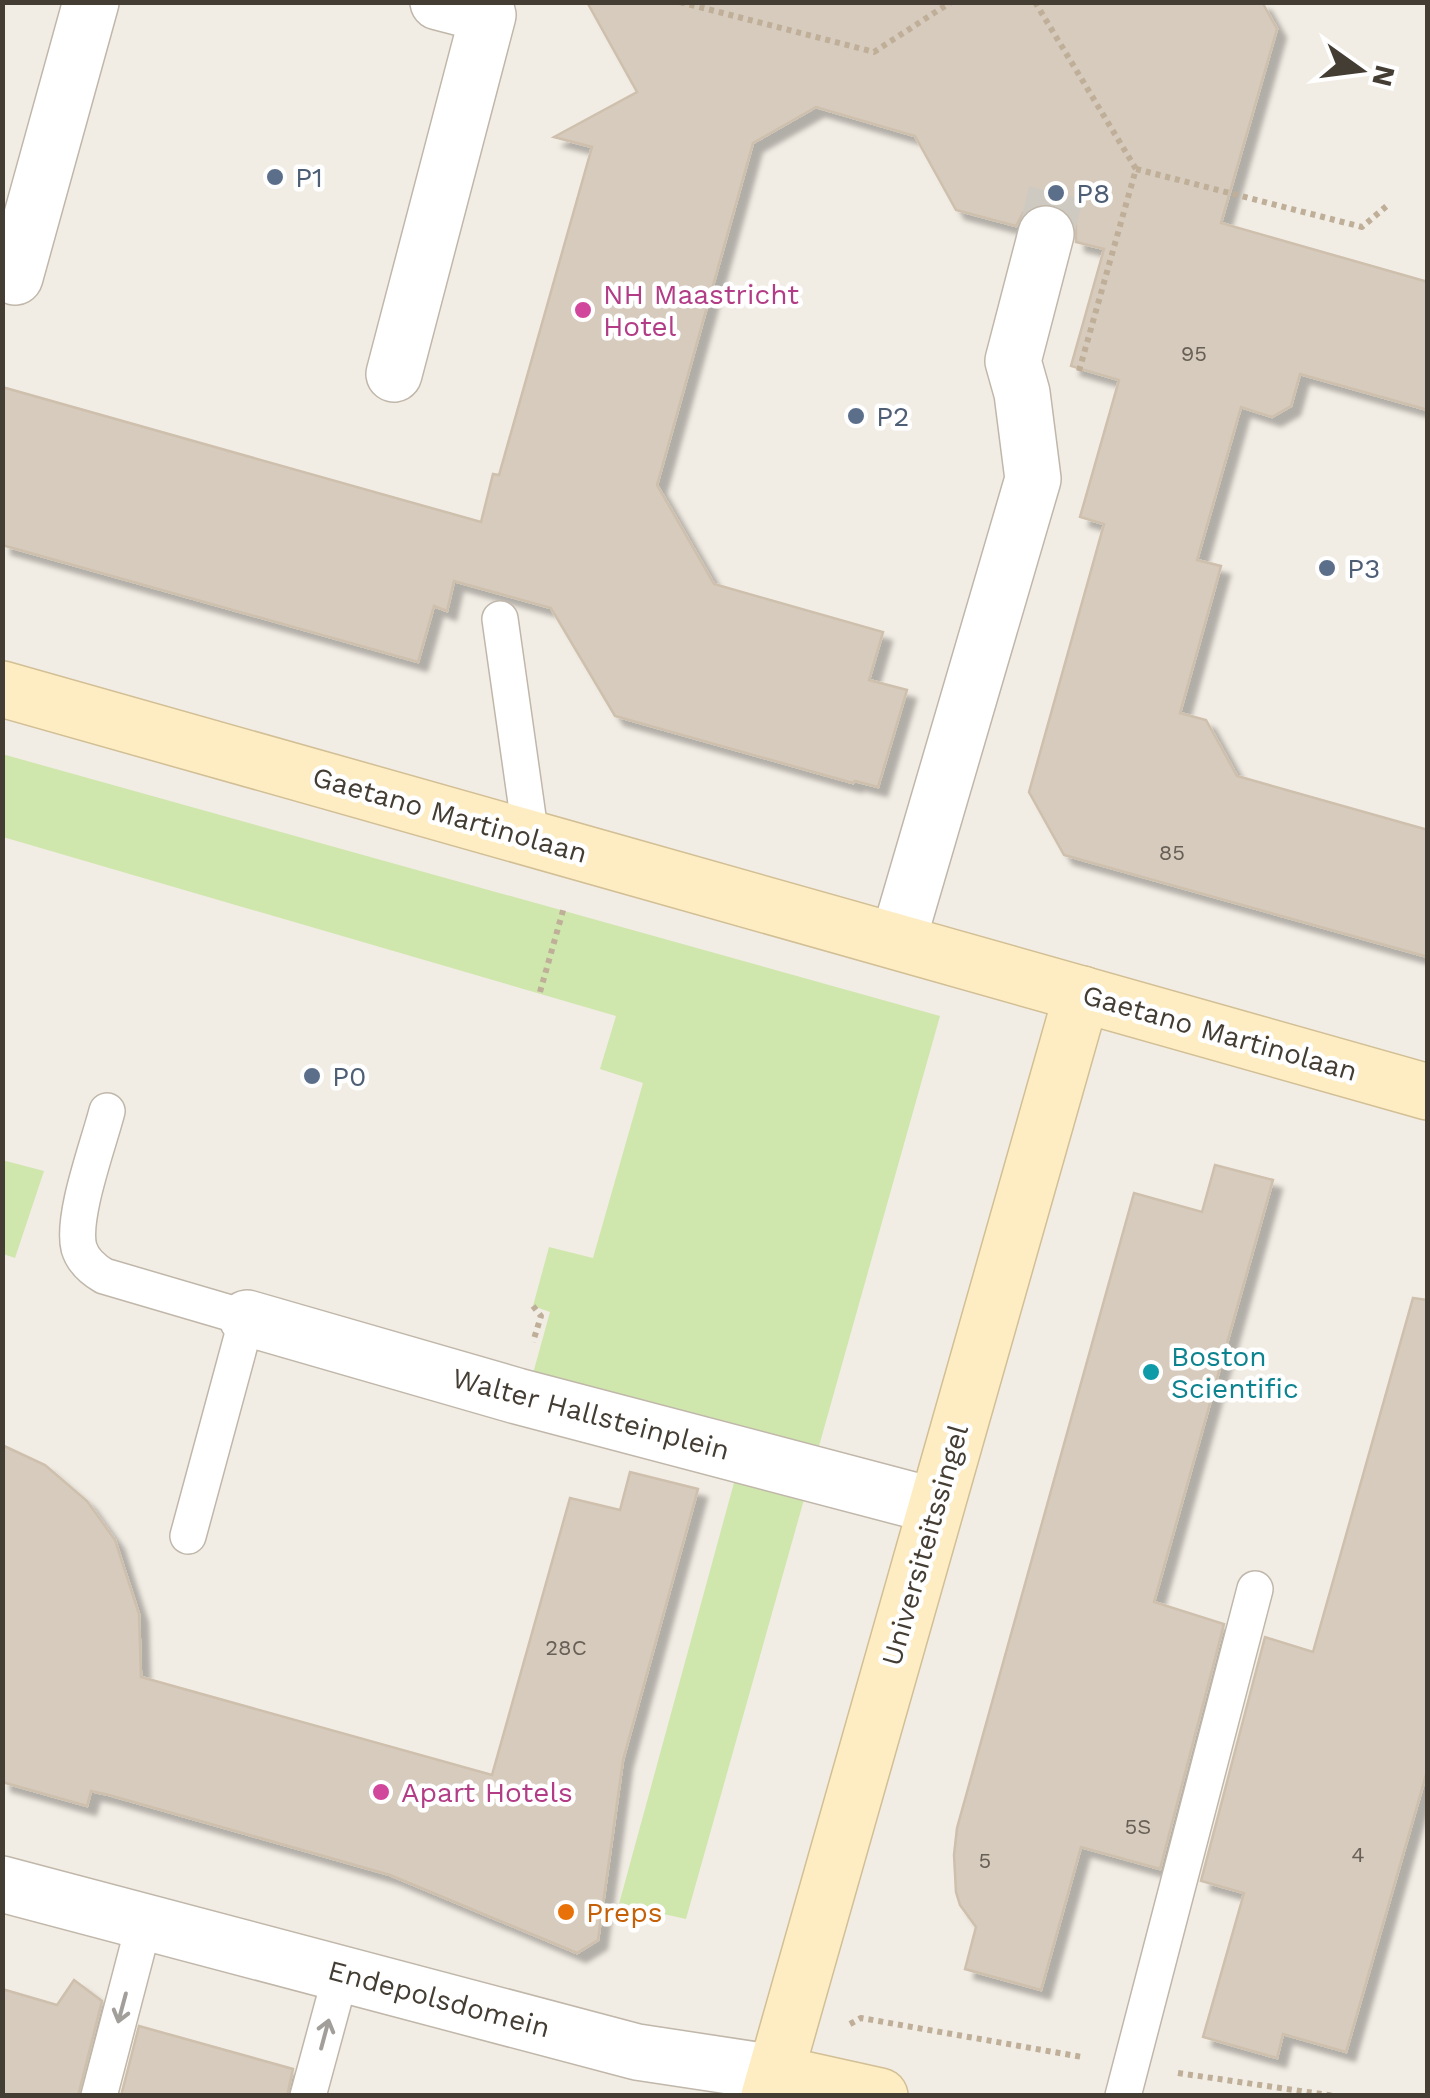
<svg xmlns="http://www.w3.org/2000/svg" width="1430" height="2098" viewBox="0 0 1430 2098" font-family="'Work Sans',sans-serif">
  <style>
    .green { fill: #cfe6ad }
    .building { fill: #d6cbbd; stroke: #cec0ad; stroke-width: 2.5; filter: url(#shadow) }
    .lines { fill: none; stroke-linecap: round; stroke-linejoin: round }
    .street-tunnel { stroke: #cfcac1; stroke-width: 55; stroke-dasharray: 55 28; stroke-linecap: butt }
    .lane-casing { stroke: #c0b7aa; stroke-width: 38 }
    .street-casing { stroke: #c0b7aa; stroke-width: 58 }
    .secondary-casing { stroke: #d2bf95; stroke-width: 58 }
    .path { stroke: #bfaf99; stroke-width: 6; stroke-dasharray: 5 5; stroke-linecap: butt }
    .lane { stroke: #fff; stroke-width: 35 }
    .street { stroke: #fff; stroke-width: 55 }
    .secondary { stroke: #feedc3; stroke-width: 55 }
    .oneway { stroke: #a29e9a }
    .service-dot { fill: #5c6f8a; stroke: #fff; stroke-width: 4 }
    .hotel-dot { fill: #d1479c; stroke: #fff; stroke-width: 4 }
    .culture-dot { fill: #0f9aa8; stroke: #fff; stroke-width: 4 }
    .food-dot { fill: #e8710a; stroke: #fff; stroke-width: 4 }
    .labels { text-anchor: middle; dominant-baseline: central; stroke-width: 9; stroke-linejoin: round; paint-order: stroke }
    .number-label { font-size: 22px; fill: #686056 }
    .service-label { font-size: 28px; fill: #4e5e75; stroke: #fff; text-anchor: start }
    .hotel-label { font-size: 28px; fill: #b23c85; stroke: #fff; text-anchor: start }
    .street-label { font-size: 28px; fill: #443d34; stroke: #fff }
    .culture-label { font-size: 28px; fill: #0d838f; stroke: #fff; text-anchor: start }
    .food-label { font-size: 28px; fill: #c56008; stroke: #fff; text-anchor: start }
  </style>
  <defs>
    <filter id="shadow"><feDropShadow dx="9" dy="9" stdDeviation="2.5" flood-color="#0004"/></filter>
  </defs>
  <rect width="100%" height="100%" fill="#f2ede4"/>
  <!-- green -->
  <g class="green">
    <path d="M 2,754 L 940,1016 L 686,1919 L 619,1904 L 747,1435 L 532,1377 L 550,1312 L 533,1306 L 549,1247 L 593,1258 L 643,1083 L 600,1069 L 616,1016 L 3,837 Z"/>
    <path d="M 2,1160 L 44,1171 L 15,1258 L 3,1254 Z"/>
  </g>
  <!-- building -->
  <g class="building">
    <path d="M 587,2 L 1262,2 L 1277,29 L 1221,223 L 1428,282 L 1428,410 L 1300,374 L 1291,406 L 1272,417 L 1241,407 L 1197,560 L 1221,566 L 1180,713 L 1206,720 L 1237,776 L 1428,830 L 1428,957 L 1064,855 L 1029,792 L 1104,524 L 1080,517 L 1119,380 L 1071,366 L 1104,249 L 1076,242 L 1076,225 L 1069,212 L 1055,204 L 1037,204 L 1023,213 L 1016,226 L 956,210 L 915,136 L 816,107 L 753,143 L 657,485 L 714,584 L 883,632 L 869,680 L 907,690 L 878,787 L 855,781 L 853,783 L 615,716 L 551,608 L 454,581 L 447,611 L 434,606 L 418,662 L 2,545 L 2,387 L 481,522 L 493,474 L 499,475 L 592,147 L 554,137 L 637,92 Z"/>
    <path d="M 1215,1165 L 1273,1180 L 1154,1602 L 1224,1624 L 1160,1869 L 1081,1847 L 1041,1990 L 965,1969 L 976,1927 L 960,1905 L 956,1892 L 954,1855 L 957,1828 L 1134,1193 L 1202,1212 Z"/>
    <path d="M 1413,1298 L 1428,1300 L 1428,1768 L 1346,2052 L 1283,2034 L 1277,2058 L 1203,2037 L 1244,1893 L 1201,1881 L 1265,1637 L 1313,1652 Z"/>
    <path d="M 2,1445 L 45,1465 L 87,1501 L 115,1540 L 139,1614 L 141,1677 L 492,1775 L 570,1498 L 620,1510 L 630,1472 L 698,1489 L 623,1760 L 598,1940 L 577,1953 L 390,1875 L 109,1795 L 91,1791 L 87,1806 L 2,1782 Z"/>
    <path d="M 74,1980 L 102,2001 L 78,2096 L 2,2096 L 2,1989 L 57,2005 Z"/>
    <path d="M 139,2026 L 293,2069 L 287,2096 L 121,2096 Z"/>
  </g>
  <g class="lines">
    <!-- street-tunnel -->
    <path class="street-tunnel" d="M 1046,234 L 1056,193"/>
    <!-- lane casing -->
    <g class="lane-casing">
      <g id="lane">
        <path d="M 500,619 L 531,838"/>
        <path d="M 107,1111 C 99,1143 71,1217 79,1248 C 83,1261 92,1269 104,1276 L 247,1318 L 188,1536"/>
        <path d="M 99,2096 L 145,1920"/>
        <path d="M 308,2096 L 340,1978 L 337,1972"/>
        <path d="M 1123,2096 L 1255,1589"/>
      </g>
    </g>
    <!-- street casing -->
    <g class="street-casing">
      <g id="street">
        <path d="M 15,277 L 91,2"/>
        <path d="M 394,374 L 488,15 L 438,2"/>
        <path d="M 898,940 L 1033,479 L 1022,393 L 1013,361 L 1046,234"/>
        <path d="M 247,1318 L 517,1396 L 935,1506"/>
        <path d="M 2,1884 L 637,2052 L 776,2073"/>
      </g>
    </g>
    <!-- secondary casing -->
    <g class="secondary-casing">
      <g id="secondary">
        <path d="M 2,689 L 1428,1092"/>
        <path d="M 776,2073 L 880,2096"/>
        <path d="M 769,2096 L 1082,994"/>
      </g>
    </g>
    <!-- path -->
    <g class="path">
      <path d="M 680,2 L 874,52 L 951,2"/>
      <path d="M 1035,2 L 1136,169"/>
      <path d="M 1079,371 L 1136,169 L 1362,227 L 1389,204"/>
      <path d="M 540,992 L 564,907"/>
      <path d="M 533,1306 L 541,1316 L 533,1342"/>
      <path d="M 850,2024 L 861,2018 L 1082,2057"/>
      <path d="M 1178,2073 L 1335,2096"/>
    </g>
    <!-- lane -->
    <use href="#lane" class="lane"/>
    <!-- street -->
    <use href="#street" class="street"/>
    <!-- secondary -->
    <use href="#secondary" class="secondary"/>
  </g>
  <!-- one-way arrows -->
  <defs><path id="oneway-shaft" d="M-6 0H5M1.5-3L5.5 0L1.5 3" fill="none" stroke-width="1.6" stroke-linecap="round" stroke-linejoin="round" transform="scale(2.5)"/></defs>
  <g class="oneway">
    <use href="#oneway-shaft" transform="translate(122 2008) rotate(105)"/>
    <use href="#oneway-shaft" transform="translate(325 2034) rotate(-75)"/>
  </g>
  <!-- markers -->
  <g class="service-dot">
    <circle cx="275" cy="177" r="10"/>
    <circle cx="1056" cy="193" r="10"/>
    <circle cx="856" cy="416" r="10"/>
    <circle cx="1327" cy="568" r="10"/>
    <circle cx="312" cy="1076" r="10"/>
  </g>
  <g class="hotel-dot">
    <circle cx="583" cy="310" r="10"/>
    <circle cx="381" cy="1792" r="10"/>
  </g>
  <circle class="culture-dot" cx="1151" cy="1372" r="10"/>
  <circle class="food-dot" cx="566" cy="1912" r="10"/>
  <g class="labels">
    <!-- number labels -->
    <g class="number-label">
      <text x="1194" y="353">95</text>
      <text x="1172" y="852">85</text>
      <text x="566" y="1647">28C</text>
      <text x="1138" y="1826">5S</text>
      <text x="1358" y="1854">4</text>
      <text x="985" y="1860">5</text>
    </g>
    <!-- service labels -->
    <g class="service-label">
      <text x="295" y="177">P1</text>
      <text x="1076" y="193">P8</text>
      <text x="876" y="416">P2</text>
      <text x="1347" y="568">P3</text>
      <text x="332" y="1076">P0</text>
    </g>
    <!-- hotel labels -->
    <g class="hotel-label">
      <text x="603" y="294">NH Maastricht<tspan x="603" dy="32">Hotel</tspan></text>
      <text x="401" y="1792">Apart Hotels</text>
    </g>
    <!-- street labels -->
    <g class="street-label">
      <text transform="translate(450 815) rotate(16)">Gaetano Martinolaan</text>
      <text transform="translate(1220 1033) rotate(16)">Gaetano Martinolaan</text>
      <text transform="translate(591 1414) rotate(15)">Walter Hallsteinplein</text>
      <text transform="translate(925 1545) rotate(-74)">Universiteitssingel</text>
      <text transform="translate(439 1999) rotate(15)">Endepolsdomein</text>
    </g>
    <!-- culture labels -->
    <g class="culture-label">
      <text x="1171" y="1356">Boston<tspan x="1171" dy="32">Scientific</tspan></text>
    </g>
    <!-- food labels -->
    <g class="food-label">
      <text x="586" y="1912">Preps</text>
    </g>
  </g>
  <!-- border -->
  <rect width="1430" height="2098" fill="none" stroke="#443d34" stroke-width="10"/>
  <!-- north arrow -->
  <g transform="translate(1360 70) rotate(104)" stroke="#ffffff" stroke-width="8" paint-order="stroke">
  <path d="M0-8L18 38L0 25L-18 38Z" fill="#443d34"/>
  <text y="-15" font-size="28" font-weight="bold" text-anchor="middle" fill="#443d34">N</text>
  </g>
</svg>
